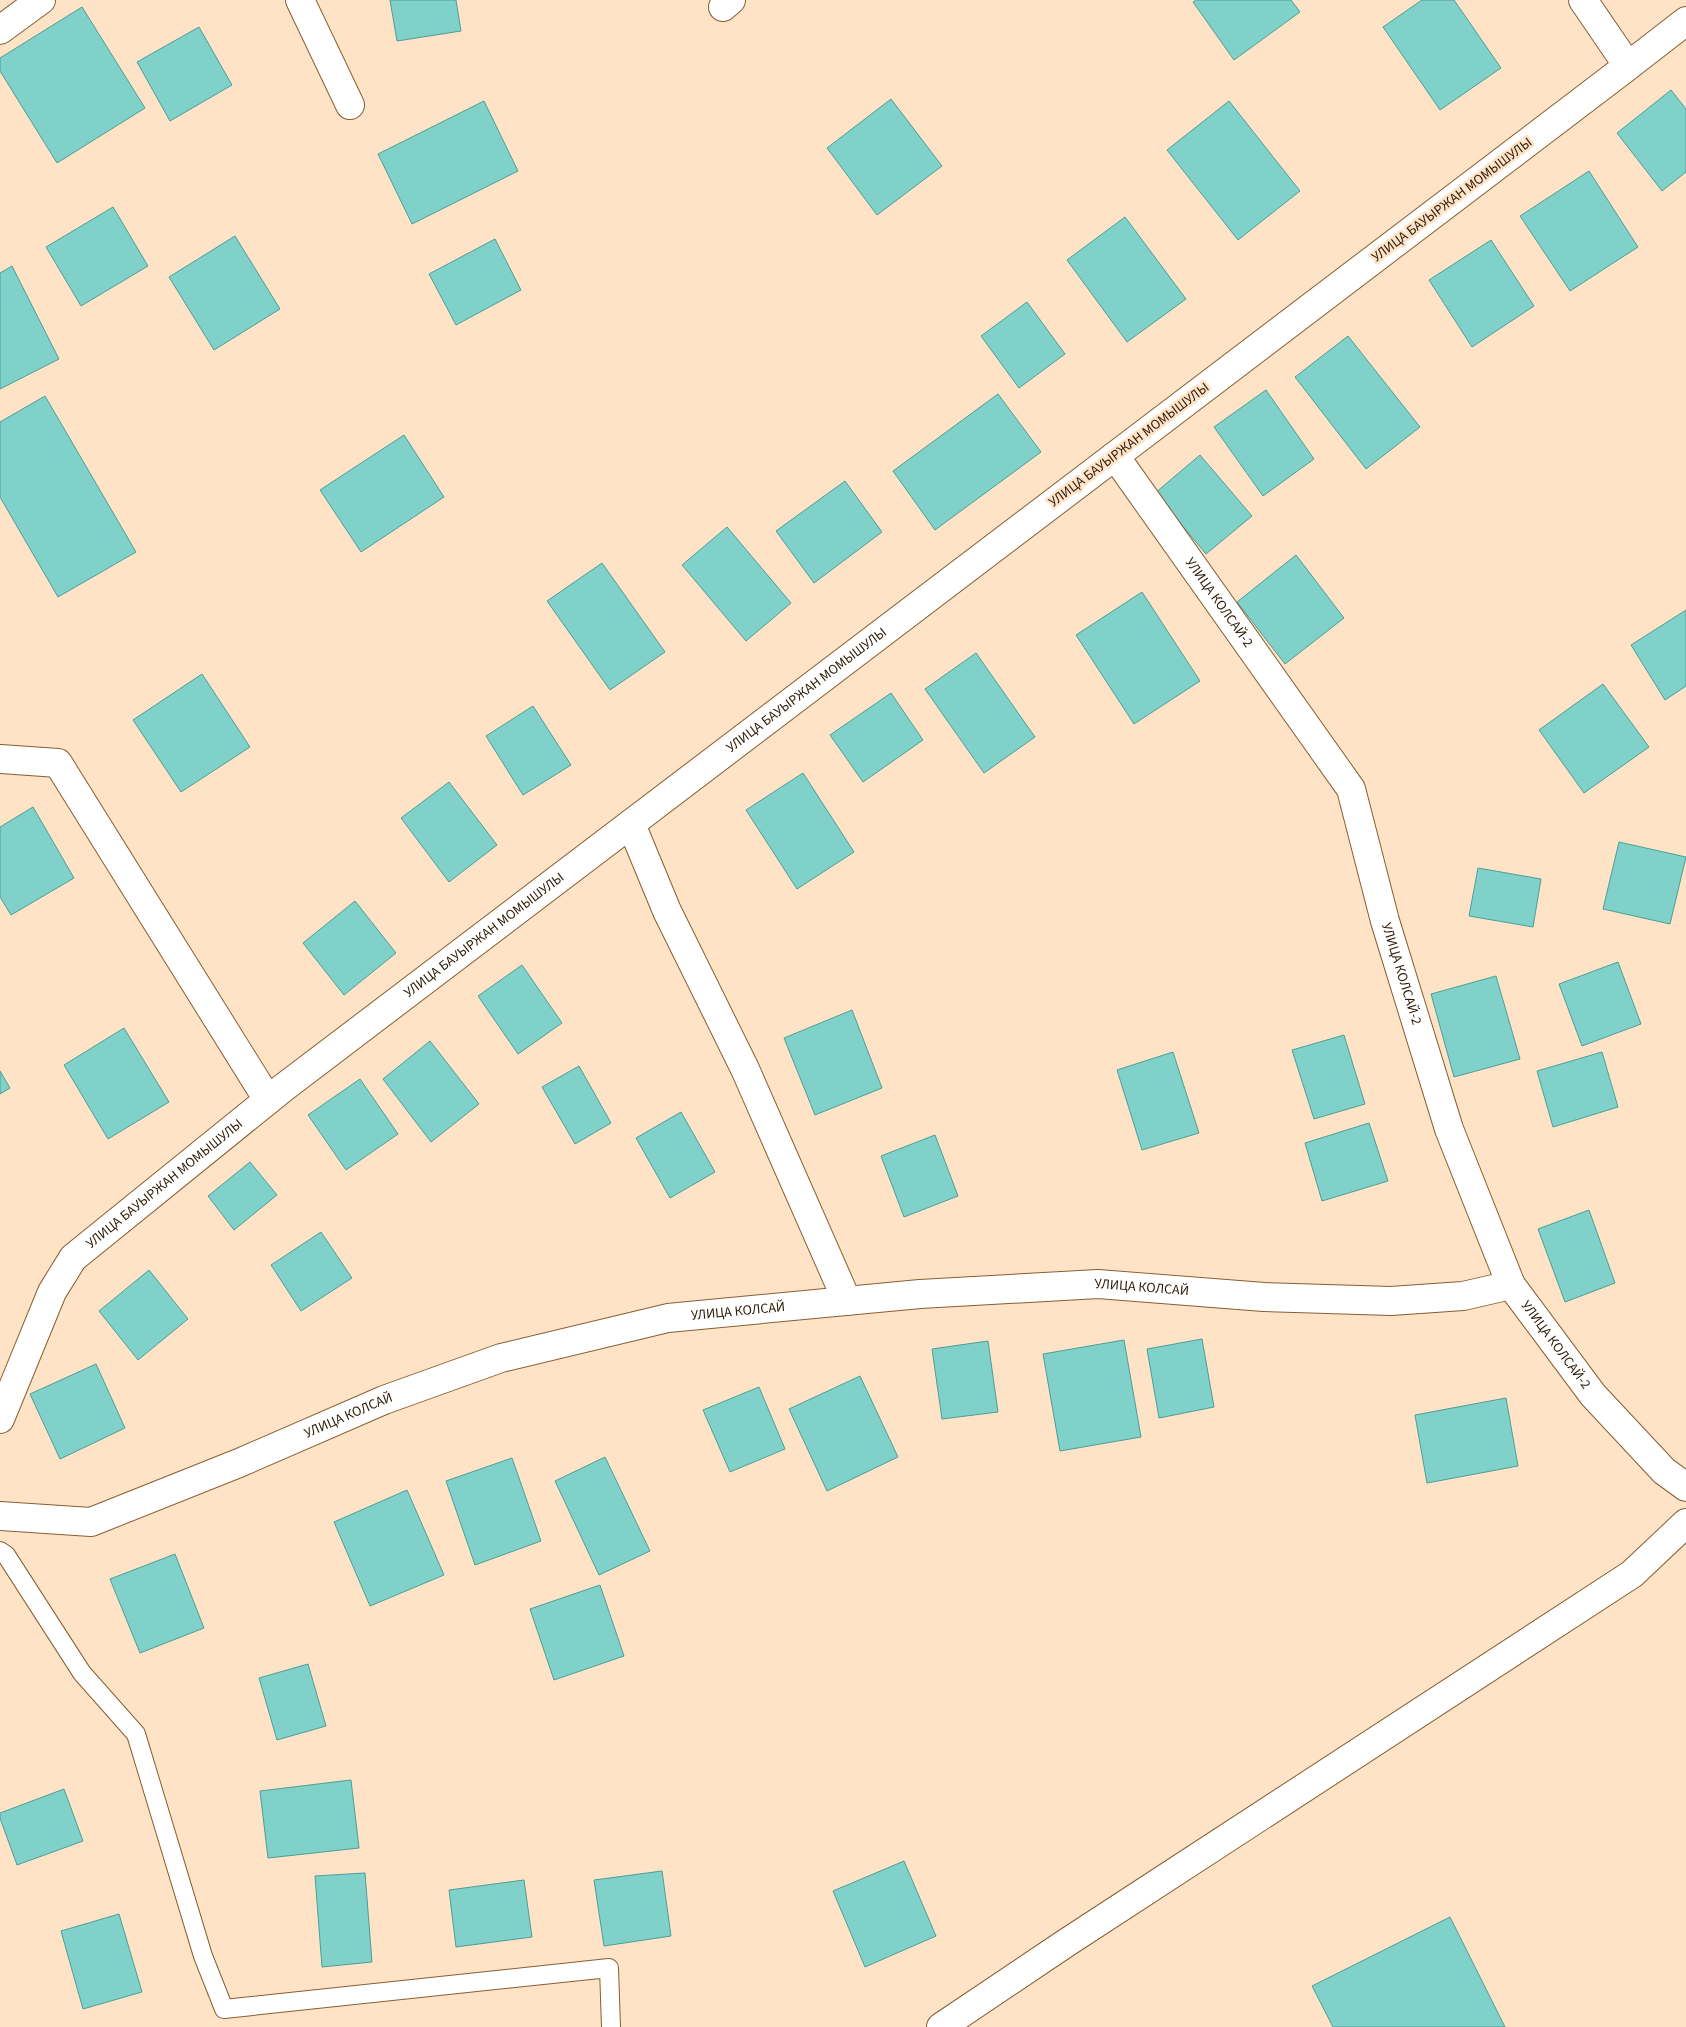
<svg xmlns="http://www.w3.org/2000/svg" width="1686" height="2027" viewBox="0 0 1686 2027" font-family="'Source Sans 3',sans-serif">
  <style>
    .building { fill: #80d1c9; stroke: #4c9e97 }
    .lines { fill: none; stroke-linecap: round; stroke-linejoin: round }
    .service-casing { stroke: #875e31; stroke-width: 20 }
    .minor-casing { stroke: #875e31; stroke-width: 30 }
    .tertiary-casing { stroke: #875e31; stroke-width: 30 }
    .service { stroke: #fff; stroke-width: 18 }
    .minor { stroke: #fff; stroke-width: 28 }
    .tertiary { stroke: #fff; stroke-width: 28 }
    .labels { text-anchor: middle; dominant-baseline: central; stroke-width: 5; stroke-linejoin: round; paint-order: stroke }
    .street-label { font-size: 14px; fill: #2c1b08; stroke: #ffe3c6 }
  </style>
  <rect width="100%" height="100%" fill="#ffe3c6"/>
  <!-- building -->
  <g class="building">
    <path d="M 390,0 L 456,0 L 461,31 L 397,41 Z"/>
    <path d="M 1196,0 L 1291,0 L 1300,12 L 1234,60 L 1193,2 Z"/>
    <path d="M 1422,0 L 1454,0 L 1501,68 L 1440,110 L 1383,27 Z"/>
    <path d="M 82,7 L 145,108 L 57,163 L 0,71 L 0,58 Z"/>
    <path d="M 199,27 L 232,85 L 170,121 L 137,62 Z"/>
    <path d="M 1671,90 L 1686,109 L 1686,172 L 1662,191 L 1617,133 Z"/>
    <path d="M 891,99 L 942,166 L 877,215 L 827,148 Z"/>
    <path d="M 484,101 L 518,171 L 412,224 L 378,154 Z"/>
    <path d="M 1229,101 L 1300,191 L 1238,240 L 1167,150 Z"/>
    <path d="M 1589,171 L 1638,247 L 1570,291 L 1520,216 Z"/>
    <path d="M 113,207 L 148,266 L 81,306 L 46,247 Z"/>
    <path d="M 1125,217 L 1186,299 L 1127,342 L 1067,260 Z"/>
    <path d="M 235,236 L 280,309 L 214,350 L 169,277 Z"/>
    <path d="M 495,239 L 521,290 L 456,325 L 429,274 Z"/>
    <path d="M 1491,240 L 1534,306 L 1472,347 L 1429,280 Z"/>
    <path d="M 12,266 L 59,359 L 0,389 L 0,273 Z"/>
    <path d="M 1027,302 L 1065,354 L 1019,388 L 981,336 Z"/>
    <path d="M 1348,336 L 1420,427 L 1366,469 L 1295,377 Z"/>
    <path d="M 1266,390 L 1314,459 L 1263,496 L 1214,427 Z"/>
    <path d="M 998,394 L 1041,452 L 935,530 L 893,471 Z"/>
    <path d="M 45,396 L 136,552 L 58,597 L 0,497 L 0,422 Z"/>
    <path d="M 404,435 L 444,497 L 361,552 L 320,490 Z"/>
    <path d="M 1200,455 L 1252,516 L 1206,554 L 1155,493 Z"/>
    <path d="M 845,481 L 882,532 L 814,583 L 776,531 Z"/>
    <path d="M 727,527 L 791,603 L 746,641 L 682,565 Z"/>
    <path d="M 1296,555 L 1344,618 L 1285,664 L 1237,602 Z"/>
    <path d="M 602,563 L 665,652 L 610,690 L 547,601 Z"/>
    <path d="M 1142,592 L 1200,681 L 1134,724 L 1076,635 Z"/>
    <path d="M 1686,610 L 1686,686 L 1665,700 L 1631,645 Z"/>
    <path d="M 976,653 L 1035,737 L 984,773 L 925,689 Z"/>
    <path d="M 202,674 L 250,747 L 181,792 L 133,720 Z"/>
    <path d="M 1603,684 L 1649,747 L 1584,793 L 1539,730 Z"/>
    <path d="M 891,693 L 923,740 L 863,782 L 830,735 Z"/>
    <path d="M 533,706 L 571,765 L 523,795 L 486,736 Z"/>
    <path d="M 803,773 L 854,852 L 797,889 L 746,810 Z"/>
    <path d="M 449,782 L 497,845 L 449,882 L 401,818 Z"/>
    <path d="M 33,807 L 74,878 L 11,915 L 0,897 L 0,827 Z"/>
    <path d="M 1619,842 L 1686,857 L 1670,924 L 1603,909 Z"/>
    <path d="M 1478,868 L 1541,879 L 1533,927 L 1469,916 Z"/>
    <path d="M 355,901 L 396,953 L 344,995 L 303,943 Z"/>
    <path d="M 1618,962 L 1641,1024 L 1582,1046 L 1559,984 Z"/>
    <path d="M 522,965 L 562,1023 L 518,1054 L 478,996 Z"/>
    <path d="M 1496,976 L 1520,1059 L 1454,1077 L 1431,994 Z"/>
    <path d="M 852,1010 L 882,1088 L 815,1115 L 784,1038 Z"/>
    <path d="M 124,1028 L 169,1102 L 108,1139 L 64,1065 Z"/>
    <path d="M 1344,1035 L 1365,1104 L 1314,1119 L 1292,1050 Z"/>
    <path d="M 430,1041 L 479,1104 L 431,1142 L 383,1079 Z"/>
    <path d="M 1173,1052 L 1199,1133 L 1142,1150 L 1117,1070 Z"/>
    <path d="M 1602,1052 L 1618,1107 L 1553,1127 L 1537,1071 Z"/>
    <path d="M 579,1066 L 611,1123 L 575,1144 L 542,1087 Z"/>
    <path d="M 0,1071 L 10,1088 L 0,1094 Z"/>
    <path d="M 360,1079 L 398,1134 L 346,1170 L 308,1115 Z"/>
    <path d="M 681,1112 L 715,1172 L 670,1198 L 636,1138 Z"/>
    <path d="M 1369,1123 L 1388,1181 L 1322,1201 L 1305,1143 Z"/>
    <path d="M 935,1135 L 958,1196 L 904,1217 L 881,1156 Z"/>
    <path d="M 250,1162 L 277,1195 L 234,1230 L 208,1196 Z"/>
    <path d="M 1589,1210 L 1615,1283 L 1565,1302 L 1538,1229 Z"/>
    <path d="M 321,1232 L 352,1278 L 301,1311 L 271,1265 Z"/>
    <path d="M 149,1270 L 188,1319 L 138,1360 L 99,1311 Z"/>
    <path d="M 1202,1339 L 1214,1407 L 1159,1418 L 1147,1349 Z"/>
    <path d="M 1124,1340 L 1141,1437 L 1060,1451 L 1043,1354 Z"/>
    <path d="M 988,1341 L 998,1412 L 942,1419 L 932,1349 Z"/>
    <path d="M 96,1364 L 125,1428 L 60,1459 L 30,1394 Z"/>
    <path d="M 860,1376 L 898,1457 L 827,1491 L 789,1409 Z"/>
    <path d="M 759,1387 L 785,1449 L 730,1472 L 703,1410 Z"/>
    <path d="M 1506,1398 L 1518,1466 L 1427,1483 L 1415,1415 Z"/>
    <path d="M 605,1457 L 650,1551 L 599,1575 L 555,1481 Z"/>
    <path d="M 512,1458 L 541,1541 L 475,1565 L 446,1481 Z"/>
    <path d="M 407,1490 L 444,1575 L 370,1606 L 334,1522 Z"/>
    <path d="M 175,1554 L 204,1628 L 140,1653 L 110,1579 Z"/>
    <path d="M 600,1585 L 624,1656 L 554,1680 L 530,1609 Z"/>
    <path d="M 308,1664 L 326,1726 L 277,1740 L 259,1678 Z"/>
    <path d="M 351,1780 L 359,1848 L 268,1858 L 260,1791 Z"/>
    <path d="M 64,1789 L 83,1841 L 17,1865 L 0,1818 L 0,1813 Z"/>
    <path d="M 904,1861 L 936,1936 L 865,1967 L 833,1891 Z"/>
    <path d="M 662,1871 L 671,1936 L 604,1946 L 594,1880 Z"/>
    <path d="M 365,1873 L 372,1962 L 322,1967 L 315,1876 Z"/>
    <path d="M 524,1880 L 532,1937 L 456,1947 L 449,1890 Z"/>
    <path d="M 119,1914 L 142,1992 L 83,2009 L 61,1931 Z"/>
    <path d="M 1450,1917 L 1505,2027 L 1333,2027 L 1312,1986 Z"/>
  </g>
  <g class="lines">
    <!-- service casing -->
    <g class="service-casing">
      <path id="service" d="M 0,1551 L 6,1555 L 82,1673 L 136,1734 L 203,1956 L 224,2009 L 609,1968 L 611,2027"/>
    </g>
    <!-- minor casing -->
    <g class="minor-casing">
      <g id="minor">
        <path d="M 300,0 L 350,105"/>
        <path d="M 723,7 L 731,0"/>
        <path d="M 0,30 L 41,0"/>
        <path d="M 1628,66 L 1686,21"/>
        <path d="M 0,759 L 58,763 L 268,1100"/>
        <path d="M 631,824 L 667,911 L 745,1069 L 847,1301"/>
        <path id="s1" d="M 0,1419 L 52,1292 L 73,1258 L 283,1088 L 1115,456"/>
        <path id="s2" d="M 0,1516 L 91,1522 L 239,1463 L 384,1400 L 501,1358 L 668,1318 L 920,1294 L 1098,1284 L 1264,1297 L 1391,1301 L 1463,1296 L 1511,1285"/>
        <path d="M 941,2027 L 1066,1943 L 1632,1574 L 1686,1523"/>
      </g>
    </g>
    <!-- tertiary casing -->
    <g class="tertiary-casing">
      <g id="tertiary">
        <path id="s3" d="M 1583,0 L 1628,66 L 1115,456 L 1351,789 L 1385,921 L 1449,1129 L 1511,1285 L 1593,1395 L 1664,1471 L 1686,1487"/>
      </g>
    </g>
    <!-- service -->
    <use href="#service" class="service"/>
    <!-- minor -->
    <use href="#minor" class="minor"/>
    <!-- tertiary -->
    <use href="#tertiary" class="tertiary"/>
  </g>
  <g class="labels">
    <!-- street labels -->
    <g class="street-label">
      <text transform="translate(1452 200) rotate(-37)">УЛИЦА БАУЫРЖАН МОМЫШУЛЫ</text>
      <text transform="translate(1129 445) rotate(-37)">УЛИЦА БАУЫРЖАН МОМЫШУЛЫ</text>
      <text stroke="none"><textPath href="#s3" startOffset="904">УЛИЦА КОЛСАЙ-2</textPath></text>
      <text stroke="none"><textPath href="#s1" startOffset="1105">УЛИЦА БАУЫРЖАН МОМЫШУЛЫ</textPath></text>
      <text stroke="none"><textPath href="#s1" startOffset="700">УЛИЦА БАУЫРЖАН МОМЫШУЛЫ</textPath></text>
      <text stroke="none"><textPath href="#s3" startOffset="1324">УЛИЦА КОЛСАЙ-2</textPath></text>
      <text stroke="none"><textPath href="#s1" startOffset="295">УЛИЦА БАУЫРЖАН МОМЫШУЛЫ</textPath></text>
      <text stroke="none"><textPath href="#s2" startOffset="1180">УЛИЦА КОЛСАЙ</textPath></text>
      <text stroke="none"><textPath href="#s2" startOffset="775">УЛИЦА КОЛСАЙ</textPath></text>
      <text stroke="none"><textPath href="#s3" startOffset="1729">УЛИЦА КОЛСАЙ-2</textPath></text>
      <text stroke="none"><textPath href="#s2" startOffset="370">УЛИЦА КОЛСАЙ</textPath></text>
    </g>
  </g>
</svg>
